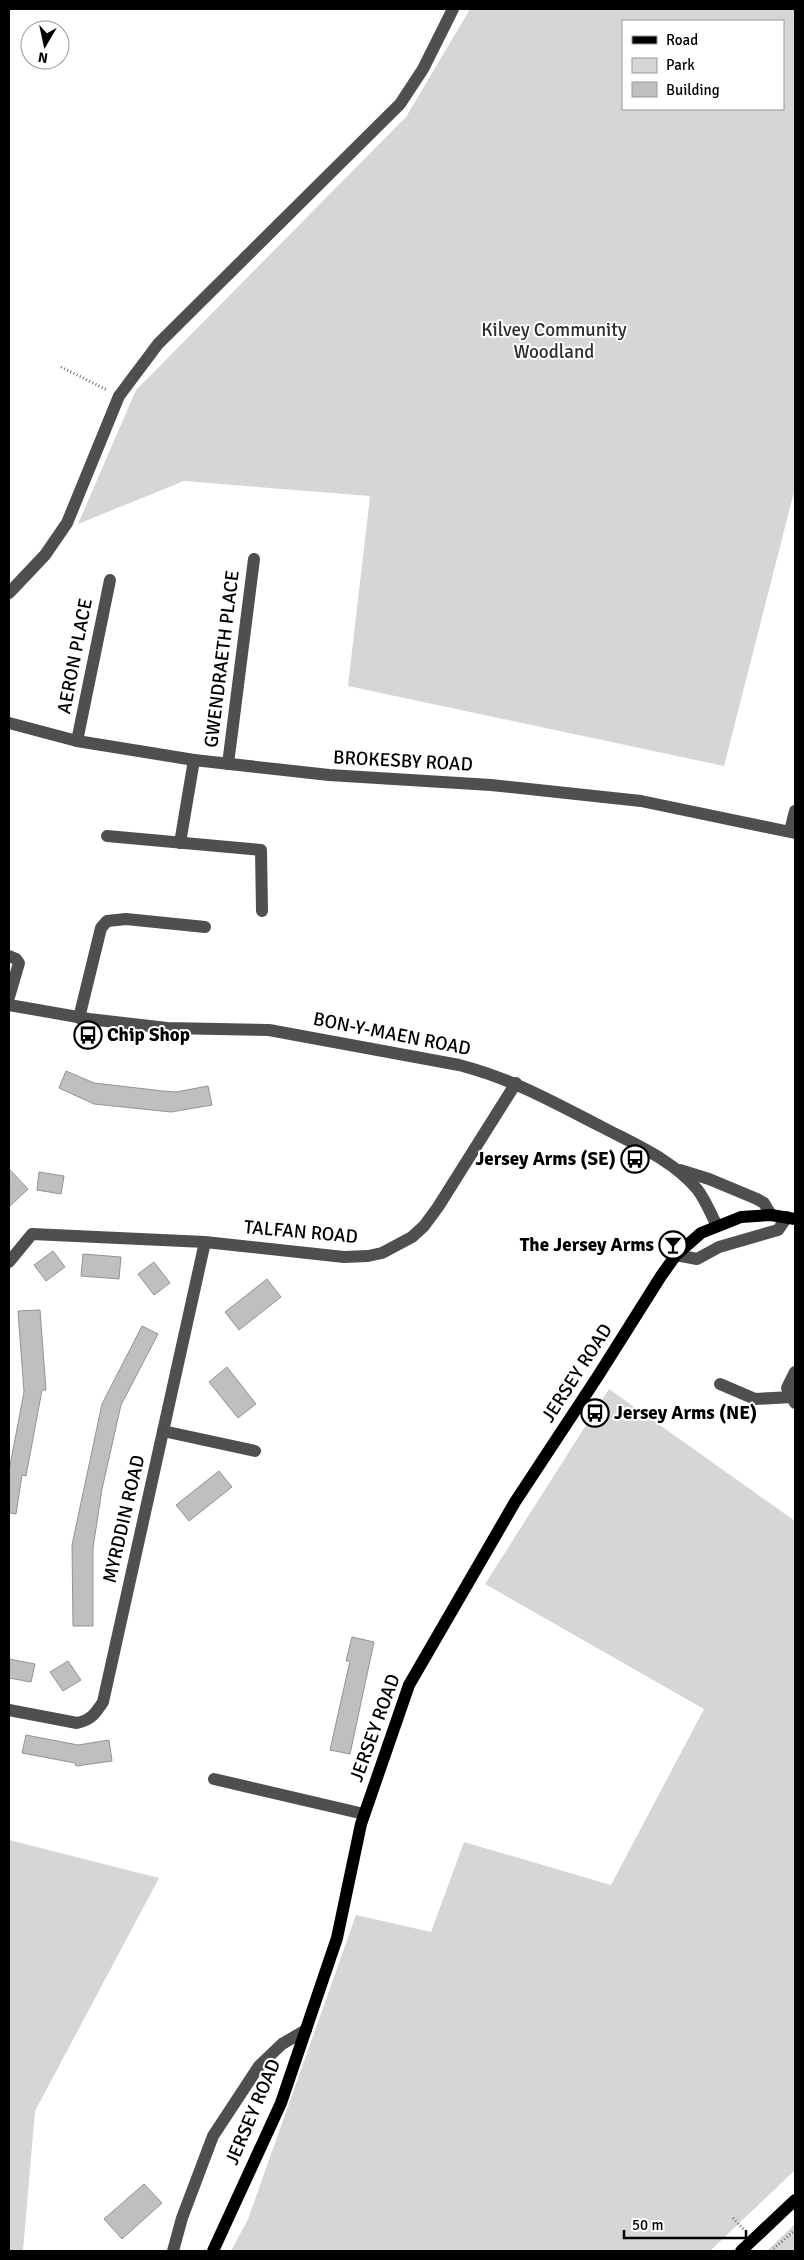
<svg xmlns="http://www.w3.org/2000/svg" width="804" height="2260" viewBox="0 0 804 2260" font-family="Signika,sans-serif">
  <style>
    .green { fill: #d6d6d6; fill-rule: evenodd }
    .building { fill: #bfbfbf; stroke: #939393 }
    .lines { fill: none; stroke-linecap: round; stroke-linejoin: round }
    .path { stroke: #717171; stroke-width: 3; stroke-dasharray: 1 2.5; stroke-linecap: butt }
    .minor { stroke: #4f4f4f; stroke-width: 12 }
    .major { stroke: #000; stroke-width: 12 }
    .labels { text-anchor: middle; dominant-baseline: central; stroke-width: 4; stroke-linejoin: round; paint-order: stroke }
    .park-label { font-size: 19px; fill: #2d2d2d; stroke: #fff }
    .street-label { font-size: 19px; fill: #000; stroke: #fff }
    .poi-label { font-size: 19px; font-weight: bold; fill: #000; stroke: #fff; text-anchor: start }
  </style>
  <rect width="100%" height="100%" fill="#fff"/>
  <!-- green -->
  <g class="green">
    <path d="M 470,9 L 795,9 L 795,488 L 724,766 L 348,686 L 370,496 L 184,481 L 78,524 L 136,390 L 406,117 ZM 623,21 L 783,21 L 783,109 L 623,109 Z"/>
    <path d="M 609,1389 L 795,1521 L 795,2170 L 710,2251 L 231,2251 L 248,2219 L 356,1915 L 431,1932 L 464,1842 L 611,1885 L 704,1709 L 485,1584 Z"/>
    <path d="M 9,1840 L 159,1878 L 35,2111 L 23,2251 L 9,2251 Z"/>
    <path d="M 795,2224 L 795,2251 L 767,2251 Z"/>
  </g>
  <!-- building -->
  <g class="building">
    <path d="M 66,1071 L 94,1083 L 163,1091 L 176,1092 L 208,1086 L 212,1105 L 171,1112 L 94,1104 L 59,1088 Z"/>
    <path d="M 9,1169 L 28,1189 L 9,1207 Z"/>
    <path d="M 39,1172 L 64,1176 L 61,1194 L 37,1190 Z"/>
    <path d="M 53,1251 L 65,1267 L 46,1281 L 34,1265 Z"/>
    <path d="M 83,1254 L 121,1257 L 119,1279 L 81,1276 Z"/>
    <path d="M 154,1262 L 170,1283 L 154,1295 L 138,1274 Z"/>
    <path d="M 267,1279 L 281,1297 L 239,1330 L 225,1312 Z"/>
    <path d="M 40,1310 L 46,1390 L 42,1390 L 26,1476 L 22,1475 L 16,1514 L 9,1513 L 9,1471 L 24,1392 L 18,1311 Z"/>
    <path d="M 142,1326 L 158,1334 L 121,1405 L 102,1489 L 93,1548 L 93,1626 L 73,1626 L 72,1545 L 102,1404 Z"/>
    <path d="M 227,1367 L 256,1404 L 238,1418 L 209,1382 Z"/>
    <path d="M 219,1471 L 232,1487 L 189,1521 L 176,1505 Z"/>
    <path d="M 352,1637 L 374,1642 L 350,1754 L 330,1750 L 350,1661 L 346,1661 Z"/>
    <path d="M 9,1659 L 35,1664 L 31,1682 L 9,1678 Z"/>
    <path d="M 68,1661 L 81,1680 L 63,1691 L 50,1672 Z"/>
    <path d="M 26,1735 L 78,1745 L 109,1740 L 112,1761 L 76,1766 L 75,1763 L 22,1753 Z"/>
    <path d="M 144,2184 L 162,2203 L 122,2239 L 104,2219 Z"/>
  </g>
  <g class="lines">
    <!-- path -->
    <g class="path">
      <path d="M 61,367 L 107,390"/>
      <path d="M 733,2218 L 745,2231"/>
      <path d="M 771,2251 L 795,2230"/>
    </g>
    <!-- minor -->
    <g class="minor">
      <path d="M 9,593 L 45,555 L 67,523 L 119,396 L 158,344 L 400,104 L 423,69 L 453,9"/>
      <path d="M 9,723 L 77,741 L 194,760 L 329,775 L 491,785 L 641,801 L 795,833"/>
      <path d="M 77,741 L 110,580"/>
      <path d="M 228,764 L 254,559"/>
      <path d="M 790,831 L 795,811"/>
      <path d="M 107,836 L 261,850 L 262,911"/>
      <path d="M 180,843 L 194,760"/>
      <path d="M 9,956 L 16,959 L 19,963 L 9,997"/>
      <path d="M 9,1005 L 89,1019 L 167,1028 L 269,1030 L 459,1065 C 513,1079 553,1102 602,1127 C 634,1144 673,1160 697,1189 C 705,1199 711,1214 717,1226"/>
      <path d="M 79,1018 L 101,928 L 107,921 L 126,919 L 205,927"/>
      <path d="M 680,1170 L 709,1179 L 757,1199 L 764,1203 L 771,1215"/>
      <path d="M 676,1255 L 697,1259 L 719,1247 L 778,1230 L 787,1217"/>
      <path d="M 9,1262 L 32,1234 L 205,1242 L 344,1257 L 368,1256 L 382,1253 L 412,1237 L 424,1226 L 438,1207 L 516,1083"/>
      <path d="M 720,1384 L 755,1399 L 792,1397"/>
      <path d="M 795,1403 L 787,1388 L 795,1372"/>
      <path d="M 163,1431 L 255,1451"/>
      <path d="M 9,1710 L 77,1723 C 91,1720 95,1714 103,1702 L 205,1242"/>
      <path d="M 214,1779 L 364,1814"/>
      <path d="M 173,2251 L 182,2218 L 213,2136 L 259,2066 L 282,2044 L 306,2030"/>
    </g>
    <!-- major -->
    <g class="major">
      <path d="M 213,2251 L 281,2103 L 337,1938 L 361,1824 L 409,1685 L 515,1502 L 598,1376 L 661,1276 L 676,1255 L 701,1233 L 741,1217 L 771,1215 L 795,1219"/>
      <path d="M 741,2251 L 795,2200"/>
    </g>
  </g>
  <!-- icons -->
  <defs>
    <g id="bus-ring" transform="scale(1.4375)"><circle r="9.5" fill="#fff" stroke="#000" stroke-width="1.5"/><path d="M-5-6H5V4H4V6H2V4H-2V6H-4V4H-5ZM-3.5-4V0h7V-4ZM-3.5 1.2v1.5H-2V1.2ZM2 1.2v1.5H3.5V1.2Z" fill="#000"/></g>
    <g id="bar-ring" transform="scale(1.4375)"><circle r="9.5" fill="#fff" stroke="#000" stroke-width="1.5"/><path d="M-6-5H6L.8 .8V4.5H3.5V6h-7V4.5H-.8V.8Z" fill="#000"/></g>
  </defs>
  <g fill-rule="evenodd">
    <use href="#bus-ring" x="88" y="1035"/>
    <use href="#bus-ring" x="635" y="1159"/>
    <use href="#bar-ring" x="673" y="1245"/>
    <use href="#bus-ring" x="595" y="1413"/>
  </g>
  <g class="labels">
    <!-- park labels -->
    <g class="park-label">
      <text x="554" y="330">Kilvey Community<tspan x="554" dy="22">Woodland</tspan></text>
    </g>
    <!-- street labels -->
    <g class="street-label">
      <text transform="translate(75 656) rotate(-79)">AERON PLACE</text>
      <text transform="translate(222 659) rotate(-83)">GWENDRAETH PLACE</text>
      <text transform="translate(403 761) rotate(3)">BROKESBY ROAD</text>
      <text transform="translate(392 1034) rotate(11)">BON-Y-MAEN ROAD</text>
      <text transform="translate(301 1232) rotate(5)">TALFAN ROAD</text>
      <text transform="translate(577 1373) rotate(-57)">JERSEY ROAD</text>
      <text transform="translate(124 1519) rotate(-77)">MYRDDIN ROAD</text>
      <text transform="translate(375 1728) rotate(-70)">JERSEY ROAD</text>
      <text transform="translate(253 2112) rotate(-67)">JERSEY ROAD</text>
    </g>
    <!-- poi labels -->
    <g class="poi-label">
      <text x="107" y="1035">Chip Shop</text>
      <text x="616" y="1159" text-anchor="end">Jersey Arms (SE)</text>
      <text x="654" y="1245" text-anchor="end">The Jersey Arms</text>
      <text x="614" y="1413">Jersey Arms (NE)</text>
    </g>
  </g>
  <!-- border -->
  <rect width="804" height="2260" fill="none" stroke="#000000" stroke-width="20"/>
  <!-- legend -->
  <rect x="622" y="20" width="162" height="90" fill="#ffffff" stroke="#999999"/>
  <rect x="632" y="36" width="25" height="8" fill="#000000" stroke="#999999"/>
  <text x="666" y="45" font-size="15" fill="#000000">Road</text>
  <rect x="632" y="58" width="25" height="15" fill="#d6d6d6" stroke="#999999"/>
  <text x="666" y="70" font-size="15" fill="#000000">Park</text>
  <rect x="632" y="82" width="25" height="15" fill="#bfbfbf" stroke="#999999"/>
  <text x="666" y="95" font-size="15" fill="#000000">Building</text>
  <!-- north arrow -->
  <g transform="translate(45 45) rotate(189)"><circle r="24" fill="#ffffff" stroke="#999999"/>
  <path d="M0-4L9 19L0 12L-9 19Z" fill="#000000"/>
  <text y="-8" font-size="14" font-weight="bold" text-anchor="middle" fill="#000000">N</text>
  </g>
  <!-- scale -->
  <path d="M624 2230v8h122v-8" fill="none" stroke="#000000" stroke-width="2.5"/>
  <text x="632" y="2230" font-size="15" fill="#000000" stroke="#ffffff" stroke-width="4" paint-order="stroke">50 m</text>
</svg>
